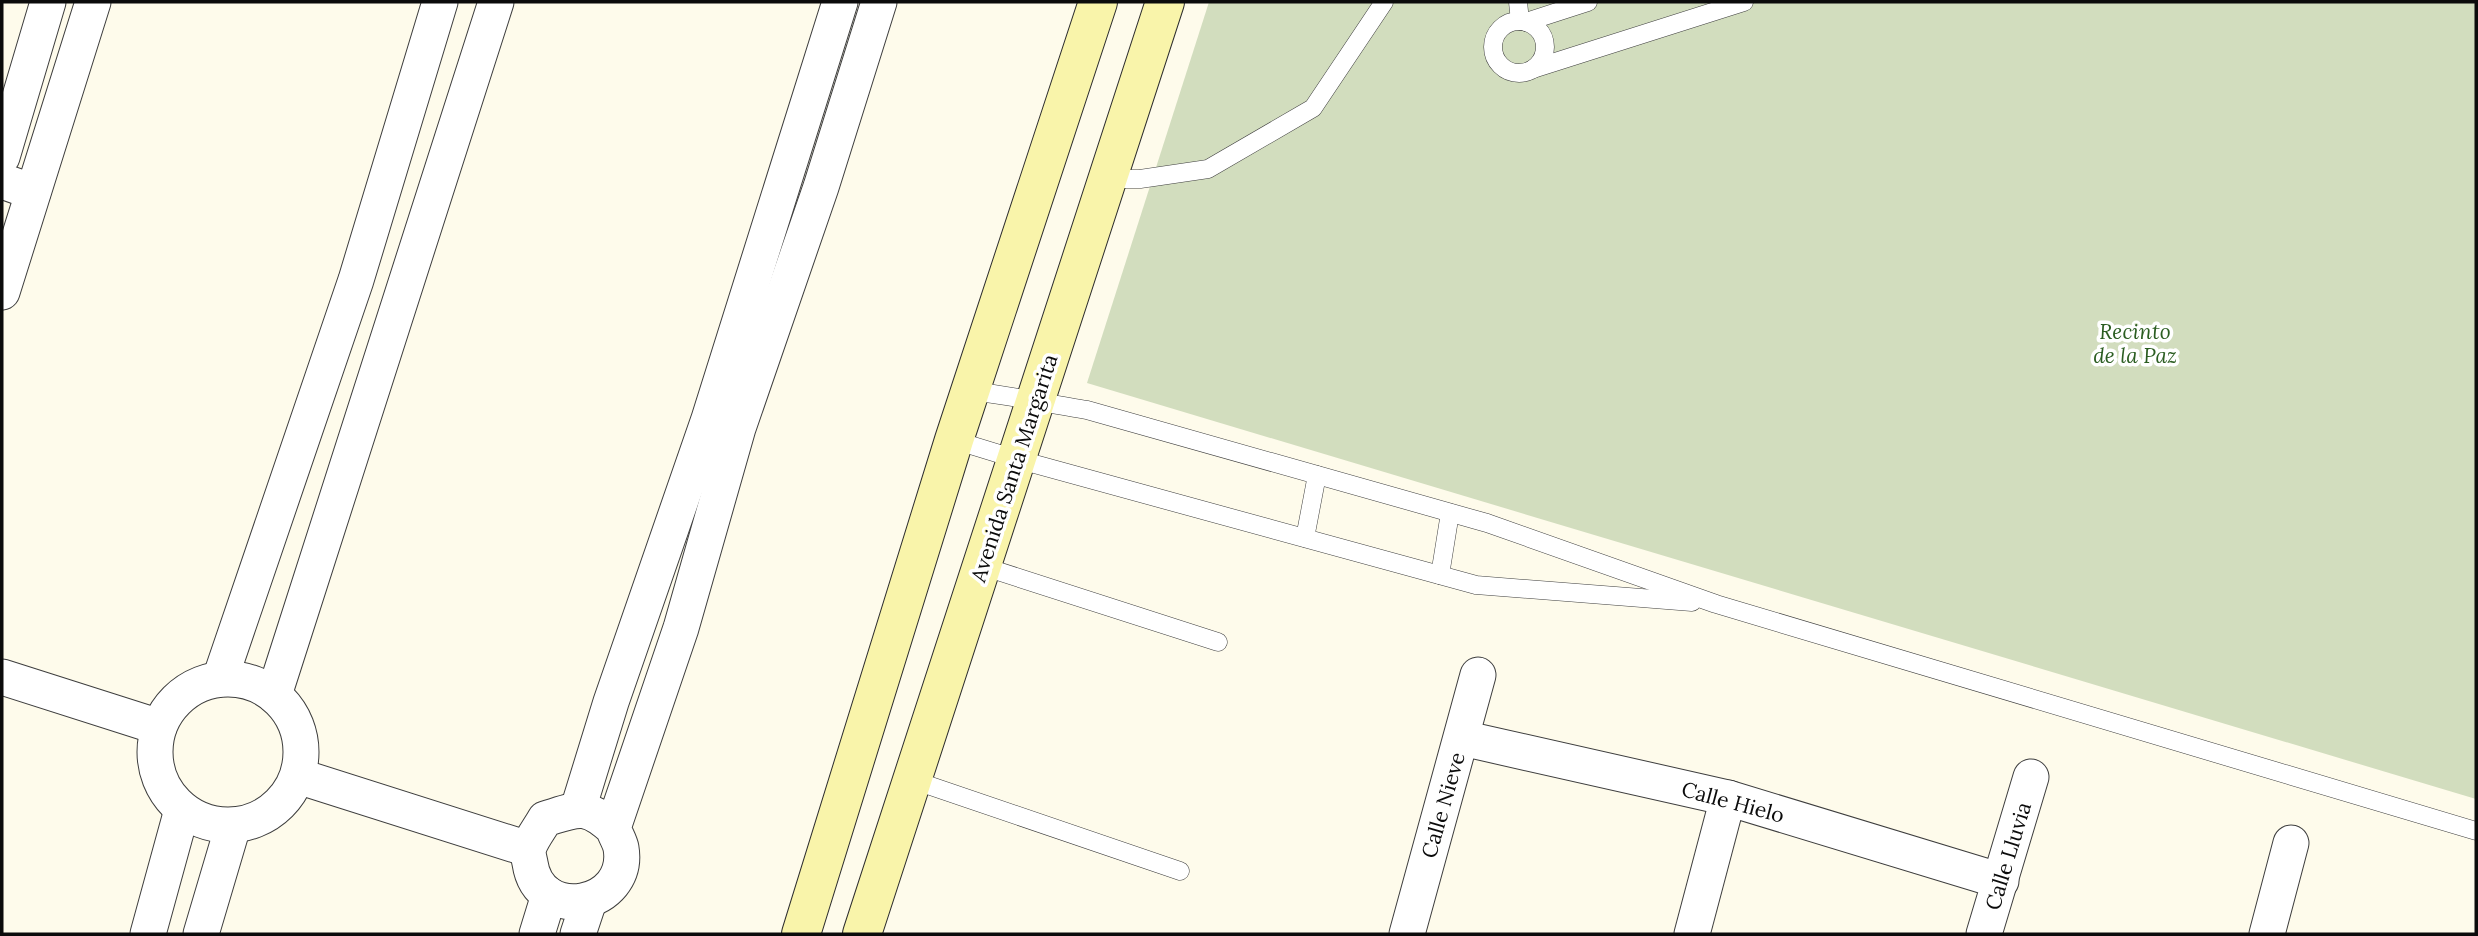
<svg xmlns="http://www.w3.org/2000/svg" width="2478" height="936" viewBox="0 0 2478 936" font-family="Lora,serif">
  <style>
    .cemetery { fill: #d2ddbe }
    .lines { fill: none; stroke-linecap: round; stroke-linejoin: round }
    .service-casing { stroke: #3e3e3e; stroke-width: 19 }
    .minor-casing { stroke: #3e3e3e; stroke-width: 37 }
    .secondary-casing { stroke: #2d2d2d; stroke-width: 40 }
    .service { stroke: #fff; stroke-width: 18 }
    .minor { stroke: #fff; stroke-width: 35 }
    .secondary { stroke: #f9f4aa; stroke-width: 38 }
    .labels { text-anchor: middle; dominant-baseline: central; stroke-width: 7; stroke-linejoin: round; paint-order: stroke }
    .park-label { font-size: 21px; font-style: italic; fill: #2b5d21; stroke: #fff }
    .street-label { font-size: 21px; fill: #0b0b0b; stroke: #fff }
  </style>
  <rect width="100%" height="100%" fill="#fefbeb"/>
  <!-- cemetery -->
  <path class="cemetery" d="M 1209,2 L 2476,2 L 2476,799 L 1087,383 Z"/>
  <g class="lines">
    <!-- service casing -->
    <g class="service-casing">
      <g id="service">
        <path d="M 1518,2 L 1520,21"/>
        <circle cx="1519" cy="47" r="26"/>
        <path d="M 1526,22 L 1588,2"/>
        <path d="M 1533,69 L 1744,2"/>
        <path d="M 1108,179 L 1140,179 L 1208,169 L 1313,108 L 1384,2"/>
        <path d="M 970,391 C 1009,395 1048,404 1087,410 L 1487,523 L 1716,604 L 2476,831"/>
        <path d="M 954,440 L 1016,459 L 1476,585 L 1692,602"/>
        <path d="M 1305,538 L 1317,475"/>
        <path d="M 982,566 L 1218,642"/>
        <path d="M 1440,575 L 1450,513"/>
        <path d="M 913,780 L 1180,871"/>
      </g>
    </g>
    <!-- minor casing -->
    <g class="minor-casing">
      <g id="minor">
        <path d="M 2,157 L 48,2"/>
        <path d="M 2,181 L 33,192"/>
        <path d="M 2,292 L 93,2"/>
        <path d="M 2,677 L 159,727"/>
        <path d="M 220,679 L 356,280 L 440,2"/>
        <circle cx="228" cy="752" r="73"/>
        <path d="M 274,695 L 496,2"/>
        <path d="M 1462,738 L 1728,798 L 2001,881"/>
        <path d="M 298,776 L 528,849"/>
        <path d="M 578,809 L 611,702 L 709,419 L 840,2"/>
        <path d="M 613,828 C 585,803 578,809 545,819 C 540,828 532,838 529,847 C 527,852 529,858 530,863 C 539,925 631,907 621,848 C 620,842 615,834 613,828 L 681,628 L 738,428 L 821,187 L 879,2"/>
        <path d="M 148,934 L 182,810"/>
        <path d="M 201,934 L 233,826"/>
        <path d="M 537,934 L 549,895"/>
        <path d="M 578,934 L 589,901"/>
        <path d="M 1407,934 L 1478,675"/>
        <path d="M 1692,934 L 1728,798"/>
        <path d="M 1984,934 L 2031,777"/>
        <path d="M 2267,934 L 2291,843"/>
      </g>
    </g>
    <!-- secondary casing -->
    <g class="secondary-casing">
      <g id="secondary">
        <path d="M 801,934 L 954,440 L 1098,2"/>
        <path d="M 862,934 L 1165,2"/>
      </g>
    </g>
    <!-- service -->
    <use href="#service" class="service"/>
    <!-- minor -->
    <use href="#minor" class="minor"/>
    <!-- secondary -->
    <use href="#secondary" class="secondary"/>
  </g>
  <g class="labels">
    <!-- park labels -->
    <g class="park-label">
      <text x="2135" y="331">Recinto<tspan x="2135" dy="24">de la Paz</tspan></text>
    </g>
    <!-- street labels -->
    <g class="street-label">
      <text transform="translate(1014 468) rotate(-72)">Avenida Santa Margarita</text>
      <text transform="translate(1733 802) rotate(15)">Calle Hielo</text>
      <text transform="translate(1443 805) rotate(-74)">Calle Nieve</text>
      <text transform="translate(2008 856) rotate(-73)">Calle Lluvia</text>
    </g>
  </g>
  <!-- border -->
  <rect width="2478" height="936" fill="none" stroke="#0b0b0b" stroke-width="7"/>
</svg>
